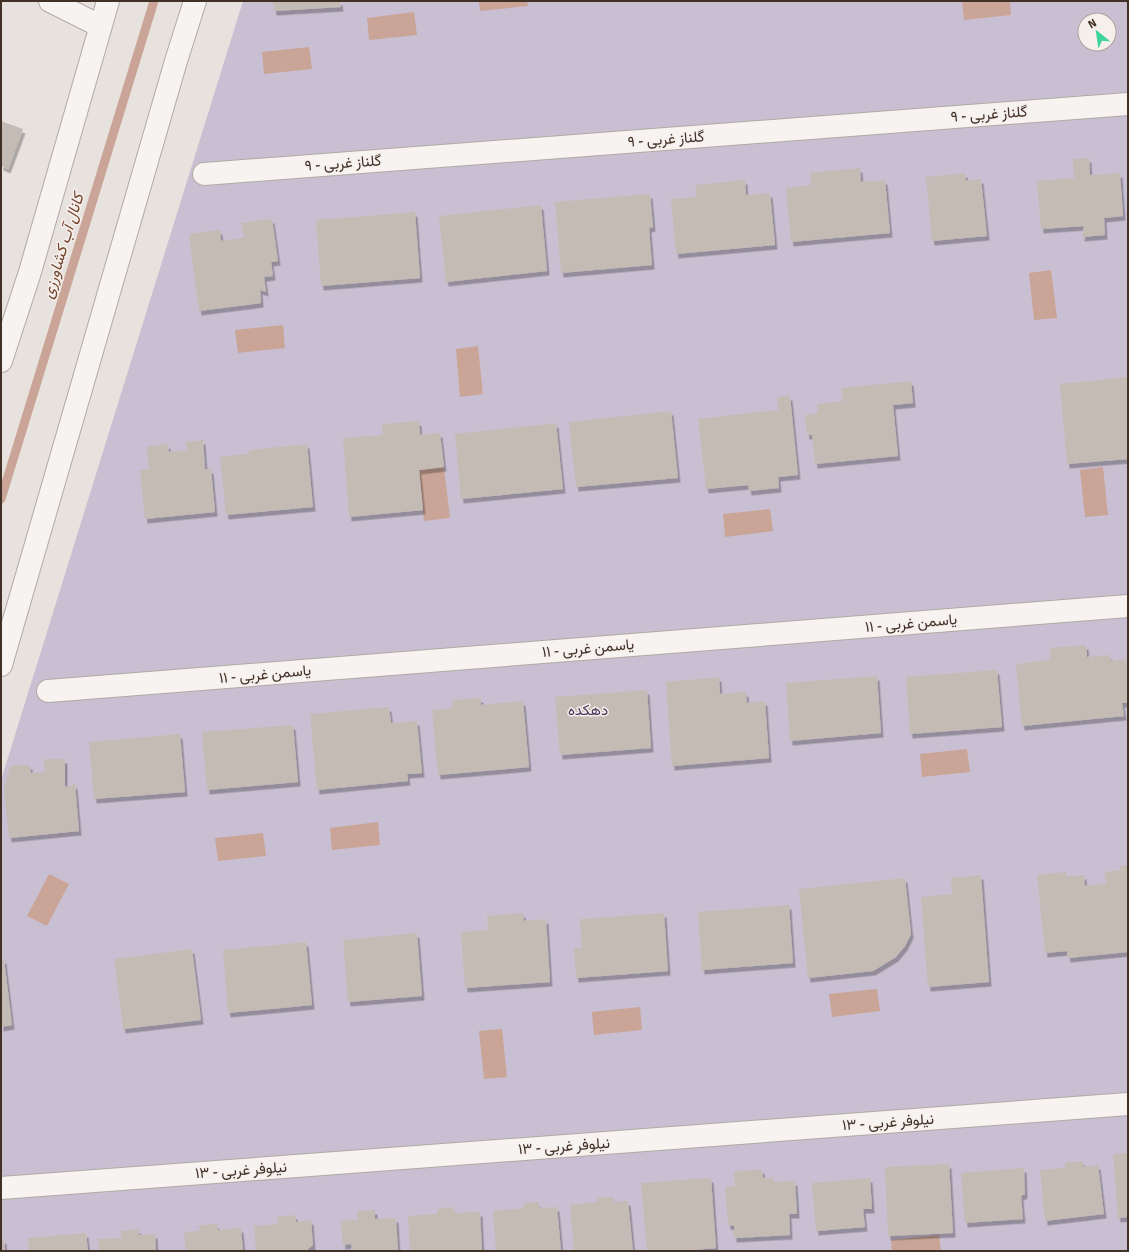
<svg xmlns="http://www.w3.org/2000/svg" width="1129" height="1252" viewBox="0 0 1129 1252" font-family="Signika,Vazirmatn,sans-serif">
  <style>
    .green { fill: #c9bfd2; fill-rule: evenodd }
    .water { fill: #caa597 }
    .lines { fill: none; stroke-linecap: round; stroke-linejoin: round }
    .stream { stroke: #caa597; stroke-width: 9 }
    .building { fill: #c5bbb5; filter: url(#shadow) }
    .minor-casing { stroke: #b2a9a3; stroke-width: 24 }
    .tertiary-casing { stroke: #b2a9a3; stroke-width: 24 }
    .minor { stroke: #f6f3f1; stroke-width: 22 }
    .tertiary { stroke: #f6f3f1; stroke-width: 22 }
    .labels { text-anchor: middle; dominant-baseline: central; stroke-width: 3; stroke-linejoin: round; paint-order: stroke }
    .street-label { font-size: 15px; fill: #403026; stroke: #f6f0ed }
    .park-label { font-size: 15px; fill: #4a335c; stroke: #f6f0ed }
    .water-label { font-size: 16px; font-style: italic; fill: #75452f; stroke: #f6f0ed }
  </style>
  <defs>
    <filter id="shadow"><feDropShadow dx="2.5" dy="4.5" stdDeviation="0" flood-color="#0004"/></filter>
  </defs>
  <rect width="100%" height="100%" fill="#e8e2de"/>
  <!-- green -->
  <path class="green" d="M 243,1 L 1128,1 L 1128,1251 L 1,1251 L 1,780 ZM 1085,20 L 1109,20 L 1109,44 L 1085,44 Z"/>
  <!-- water -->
  <g class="water">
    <path d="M 479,1 L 527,1 L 528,6 L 480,11 Z"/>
    <path d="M 962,1 L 1010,1 L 1011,15 L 964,20 Z"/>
    <path d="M 414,12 L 417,35 L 369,40 L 367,18 Z"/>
    <path d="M 309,47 L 312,69 L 264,74 L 262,52 Z"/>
    <path d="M 1051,270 L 1057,318 L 1034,320 L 1029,273 Z"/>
    <path d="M 283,325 L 285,348 L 238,353 L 235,330 Z"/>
    <path d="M 478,346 L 483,394 L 460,397 L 456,349 Z"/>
    <path d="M 444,467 L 450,518 L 424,521 L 419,470 Z"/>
    <path d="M 1103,467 L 1108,515 L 1085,517 L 1080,470 Z"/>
    <path d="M 770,509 L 773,531 L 725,537 L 723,514 Z"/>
    <path d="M 967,749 L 970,772 L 922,777 L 920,754 Z"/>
    <path d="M 378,822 L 380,845 L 332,850 L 330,828 Z"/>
    <path d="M 263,833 L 266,856 L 218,861 L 215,838 Z"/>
    <path d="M 49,874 L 69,884 L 47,926 L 27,916 Z"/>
    <path d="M 877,989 L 880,1011 L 832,1017 L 829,994 Z"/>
    <path d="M 640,1007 L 642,1030 L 594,1035 L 592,1012 Z"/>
    <path d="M 502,1029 L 507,1077 L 484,1079 L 479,1031 Z"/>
    <path d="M 939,1235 L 941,1251 L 892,1251 L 891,1240 Z"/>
  </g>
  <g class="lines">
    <!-- stream -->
    <path class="stream" d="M 1,499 L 154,1"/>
  </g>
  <!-- building -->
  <g class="building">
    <path d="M 273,1 L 340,1 L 341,7 L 274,11 Z"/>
    <path d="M 1,121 L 23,129 L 8,169 L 1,166 Z"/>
    <path d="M 1089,158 L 1090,175 L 1120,173 L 1123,216 L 1104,218 L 1105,235 L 1082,237 L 1084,226 L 1041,229 L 1037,181 L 1074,178 L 1073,159 Z"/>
    <path d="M 860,168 L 861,182 L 885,180 L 890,233 L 791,242 L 786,188 L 811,185 L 810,173 Z"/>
    <path d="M 965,173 L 966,181 L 981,179 L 987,236 L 932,241 L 926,177 Z"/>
    <path d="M 745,180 L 746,195 L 770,193 L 775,245 L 676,254 L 671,199 L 697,197 L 695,185 Z"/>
    <path d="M 650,194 L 653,227 L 649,228 L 652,265 L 561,273 L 555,202 Z"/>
    <path d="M 541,205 L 547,271 L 446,282 L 439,216 Z"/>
    <path d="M 415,212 L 420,278 L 321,286 L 316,220 Z"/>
    <path d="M 272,219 L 278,261 L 271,262 L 273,276 L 264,277 L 266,292 L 260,290 L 261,303 L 199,311 L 189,234 L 220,230 L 221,241 L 244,238 L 241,223 Z"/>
    <path d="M 1128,377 L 1128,459 L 1067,464 L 1060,384 Z"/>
    <path d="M 911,381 L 913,403 L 893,405 L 898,456 L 815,464 L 812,435 L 807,435 L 805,415 L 818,413 L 817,404 L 843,401 L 841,388 Z"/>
    <path d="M 790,396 L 798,475 L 778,477 L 779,488 L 749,491 L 748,485 L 706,489 L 698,419 L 778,410 L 777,397 Z"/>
    <path d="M 671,411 L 678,478 L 576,487 L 569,422 Z"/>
    <path d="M 419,421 L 420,435 L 440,433 L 444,467 L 419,470 L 423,510 L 349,517 L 343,438 L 383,435 L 382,424 Z"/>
    <path d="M 556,423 L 563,489 L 461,499 L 455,434 Z"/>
    <path d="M 203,440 L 205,469 L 211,469 L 215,512 L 145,519 L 140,470 L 149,469 L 147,447 L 168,444 L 169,452 L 187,451 L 186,442 Z"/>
    <path d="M 307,444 L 313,507 L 226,515 L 220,457 L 247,454 L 250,450 Z"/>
    <path d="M 1086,645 L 1087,657 L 1110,655 L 1111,661 L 1126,659 L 1128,675 L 1128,703 L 1122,703 L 1124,716 L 1022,726 L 1016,664 L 1049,660 L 1051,648 Z"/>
    <path d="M 997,670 L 1002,727 L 910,734 L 906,677 Z"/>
    <path d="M 877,676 L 881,733 L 790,741 L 786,683 Z"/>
    <path d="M 719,677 L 720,694 L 746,692 L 747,703 L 765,701 L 769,758 L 672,766 L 666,682 Z"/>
    <path d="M 647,690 L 651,748 L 560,755 L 555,697 Z"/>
    <path d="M 481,698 L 481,705 L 523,701 L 529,767 L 438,775 L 432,710 L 453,708 L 452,700 Z"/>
    <path d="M 389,707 L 391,723 L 417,721 L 422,773 L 407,774 L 408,781 L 317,790 L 310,714 Z"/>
    <path d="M 293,725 L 298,782 L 207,790 L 202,732 Z"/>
    <path d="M 180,734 L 185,792 L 94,799 L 89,742 Z"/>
    <path d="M 44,759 L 65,759 L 65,787 L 75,784 L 79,831 L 9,838 L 4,788 L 10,766 L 30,765 L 31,773 L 45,772 Z"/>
    <path d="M 1128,865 L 1128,952 L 1068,958 L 1067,951 L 1045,953 L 1037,875 L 1066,872 L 1066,877 L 1084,875 L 1085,886 L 1106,884 L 1104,872 L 1120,870 L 1120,866 Z"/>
    <path d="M 981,875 L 989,982 L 928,987 L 921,897 L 952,894 L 951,878 Z"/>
    <path d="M 905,878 L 911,934 L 905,946 L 896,957 L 873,971 L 808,978 L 799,889 Z"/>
    <path d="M 789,905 L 793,963 L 702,970 L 698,912 Z"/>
    <path d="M 523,913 L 524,921 L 546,919 L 550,982 L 465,988 L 461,932 L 488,930 L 487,916 Z"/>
    <path d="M 664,913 L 668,971 L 576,978 L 574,948 L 582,948 L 580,919 Z"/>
    <path d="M 417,933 L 422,996 L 348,1002 L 343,940 Z"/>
    <path d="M 306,942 L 312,1005 L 228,1013 L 223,950 Z"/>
    <path d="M 192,949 L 201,1020 L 123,1029 L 114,959 Z"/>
    <path d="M 4,959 L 12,1025 L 1,1027 L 1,960 Z"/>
    <path d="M 1128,1153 L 1128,1217 L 1118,1218 L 1113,1154 Z"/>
    <path d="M 1083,1161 L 1083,1167 L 1098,1165 L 1104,1214 L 1045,1221 L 1040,1170 L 1065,1168 L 1065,1163 Z"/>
    <path d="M 949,1164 L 953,1233 L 888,1236 L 885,1167 Z"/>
    <path d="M 1024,1168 L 1025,1194 L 1021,1196 L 1023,1219 L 965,1223 L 961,1173 Z"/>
    <path d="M 762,1169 L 763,1178 L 772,1177 L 775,1182 L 795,1181 L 797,1214 L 789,1214 L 790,1235 L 734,1238 L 734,1226 L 728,1225 L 725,1187 L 735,1186 L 734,1172 Z"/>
    <path d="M 711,1178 L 716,1248 L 681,1251 L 647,1251 L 641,1183 Z"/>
    <path d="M 870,1178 L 872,1209 L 863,1209 L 865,1227 L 816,1231 L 812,1183 Z"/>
    <path d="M 613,1197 L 614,1202 L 628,1201 L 633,1251 L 574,1251 L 570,1205 L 597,1202 L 598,1198 Z"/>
    <path d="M 538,1202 L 540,1208 L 557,1207 L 561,1251 L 496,1251 L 493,1211 L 523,1208 L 525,1203 Z"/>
    <path d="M 452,1207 L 455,1213 L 480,1212 L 482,1251 L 410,1251 L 408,1216 L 437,1214 L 439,1208 Z"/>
    <path d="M 375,1210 L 375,1219 L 396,1218 L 398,1251 L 352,1251 L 351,1244 L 343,1245 L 341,1221 L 358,1220 L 357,1211 Z"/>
    <path d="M 295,1215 L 296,1222 L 311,1220 L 313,1245 L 308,1249 L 308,1251 L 256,1251 L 254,1226 L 278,1224 L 277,1217 Z"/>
    <path d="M 217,1224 L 218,1230 L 241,1228 L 243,1251 L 186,1251 L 184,1232 L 200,1231 L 199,1225 Z"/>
    <path d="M 139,1229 L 139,1235 L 155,1234 L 156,1251 L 99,1251 L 98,1239 L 121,1238 L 121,1231 Z"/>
    <path d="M 86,1233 L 88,1251 L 29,1251 L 28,1238 Z"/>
    <path d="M 4,1239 L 5,1251 L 1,1251 L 1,1240 Z"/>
  </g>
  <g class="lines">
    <!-- minor casing -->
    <g class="minor-casing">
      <g id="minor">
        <path d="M 50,1 L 100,26"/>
        <path d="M 204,174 L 1128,104"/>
        <path d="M 48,691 L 1128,606"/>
        <path d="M 1,1188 L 1128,1104"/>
      </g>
    </g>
    <!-- tertiary casing -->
    <g class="tertiary-casing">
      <g id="tertiary">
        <path d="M 1,361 L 30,272 L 108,1"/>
        <path d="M 1,665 L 176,61 L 195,1"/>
      </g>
    </g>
    <!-- minor -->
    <use href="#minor" class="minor"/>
    <!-- tertiary -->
    <use href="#tertiary" class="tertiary"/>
  </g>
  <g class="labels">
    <!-- street labels -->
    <g class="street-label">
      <text transform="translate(989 114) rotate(-4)">گلناز غربی - ۹</text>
      <text transform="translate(666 139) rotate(-4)">گلناز غربی - ۹</text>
      <text transform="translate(343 163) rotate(-4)">گلناز غربی - ۹</text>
      <text transform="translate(911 623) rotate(-5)">یاسمن غربی - ۱۱</text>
      <text transform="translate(588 648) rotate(-5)">یاسمن غربی - ۱۱</text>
      <text transform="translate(265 674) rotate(-5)">یاسمن غربی - ۱۱</text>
      <text transform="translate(888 1122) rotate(-4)">نیلوفر غربی - ۱۳</text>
      <text transform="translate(564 1146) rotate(-4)">نیلوفر غربی - ۱۳</text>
      <text transform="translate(241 1170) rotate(-4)">نیلوفر غربی - ۱۳</text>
    </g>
    <!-- park labels -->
    <g class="park-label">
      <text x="588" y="710">دهکده</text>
    </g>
    <!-- water labels -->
    <g class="water-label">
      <text transform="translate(63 246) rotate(-73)">کانال آب کشاورزی</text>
    </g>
  </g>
  <!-- border -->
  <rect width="1129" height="1252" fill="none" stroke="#403026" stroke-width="4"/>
  <!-- north arrow -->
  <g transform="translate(1097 32) rotate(330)"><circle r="19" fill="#f6f0ed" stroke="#ada39d"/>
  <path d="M0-3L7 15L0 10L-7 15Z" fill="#3cd498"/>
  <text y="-6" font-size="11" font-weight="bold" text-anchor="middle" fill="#403026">N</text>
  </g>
</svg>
